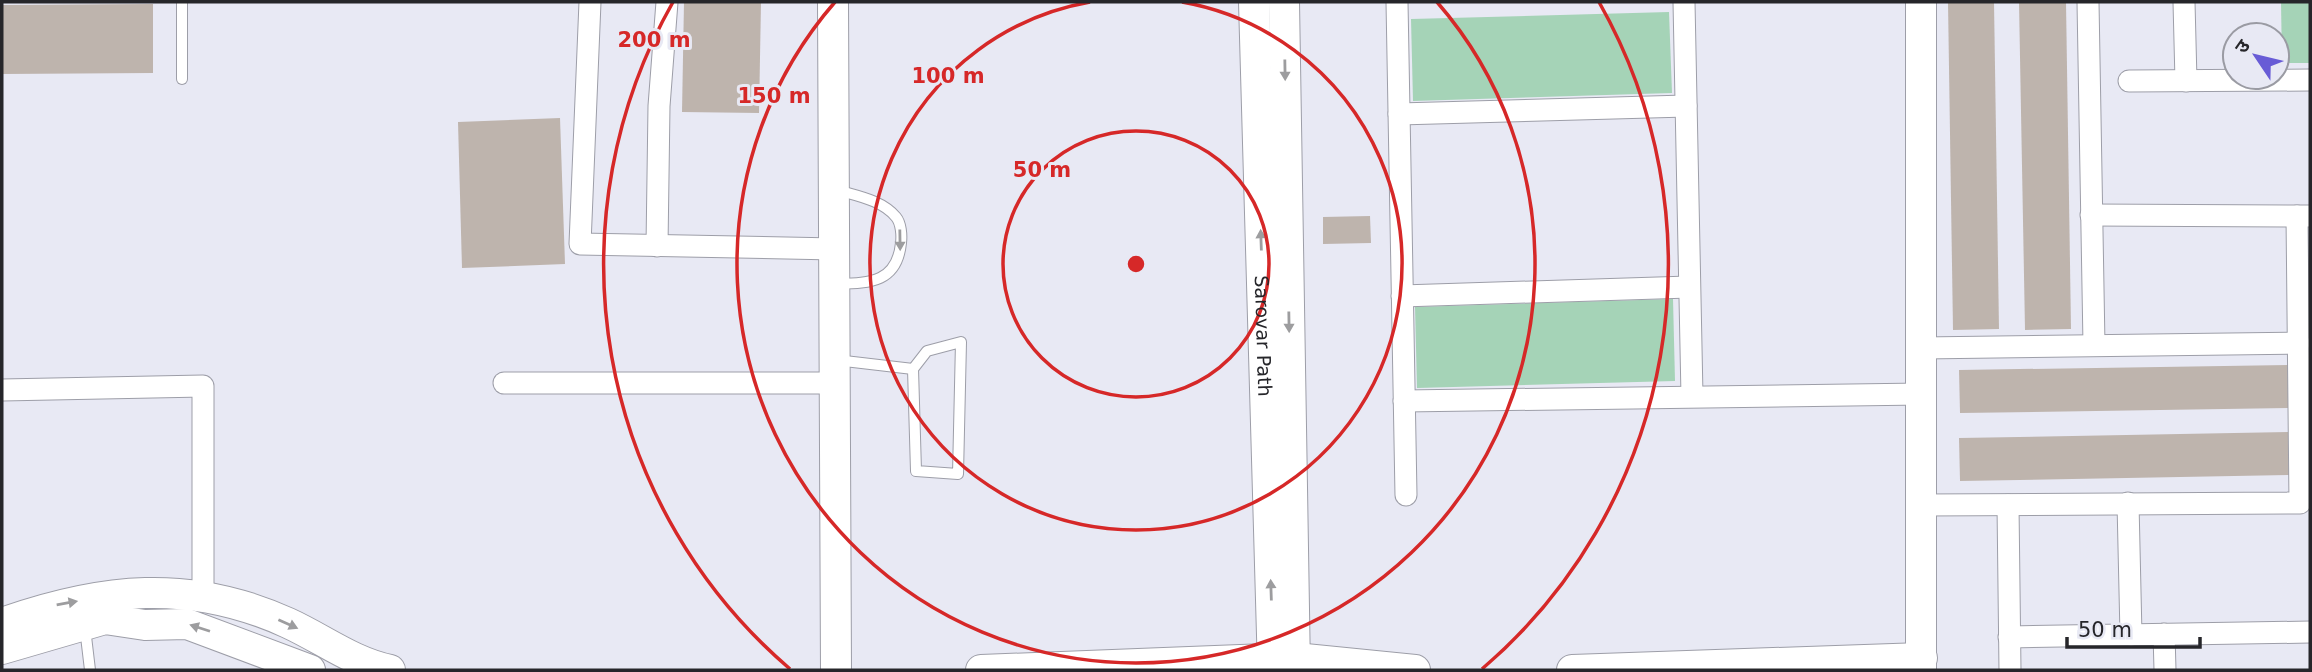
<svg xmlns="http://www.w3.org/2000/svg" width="2312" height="672" viewBox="0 0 2312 672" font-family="'DejaVu Sans','Noto Sans Devanagari',sans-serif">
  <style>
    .green { fill: #a5d3b7 }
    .building { fill: #beb4ad }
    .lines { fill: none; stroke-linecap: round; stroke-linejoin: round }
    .lane-casing { stroke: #9d9ea8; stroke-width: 12 }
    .street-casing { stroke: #9d9ea8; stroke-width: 23 }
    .secondary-casing { stroke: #9d9ea8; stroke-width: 32 }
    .lane { stroke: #fff; stroke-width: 10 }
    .street { stroke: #fff; stroke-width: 21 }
    .secondary { stroke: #fff; stroke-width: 30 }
    .oneway { fill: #9d9d9f }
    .ring { fill: none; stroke: #d62828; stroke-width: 3.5 }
    .labels { text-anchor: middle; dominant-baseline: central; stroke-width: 6; stroke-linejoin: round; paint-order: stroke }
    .street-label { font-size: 19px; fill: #26262a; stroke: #e8e9f4 }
    .centre { fill: #d62828; stroke: #e8e9f4; stroke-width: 3.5 }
    .ring-label { font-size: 21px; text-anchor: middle; font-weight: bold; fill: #d62828; stroke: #e8e9f4; stroke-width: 6; stroke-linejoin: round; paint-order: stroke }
  </style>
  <rect width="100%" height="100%" fill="#e8e9f4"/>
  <!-- green -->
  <g class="green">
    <path d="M 2281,2 L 2310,2 L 2310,63 L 2282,63 Z"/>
    <path d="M 1669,12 L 1672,93 L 1413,101 L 1411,19 Z"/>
    <path d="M 1673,299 L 1675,381 L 1417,388 L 1415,307 Z"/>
  </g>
  <!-- building -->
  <g class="building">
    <path d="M 684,2 L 761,2 L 759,113 L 682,112 Z"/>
    <path d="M 1948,2 L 1994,2 L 1999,329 L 1953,330 Z"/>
    <path d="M 2019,2 L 2066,2 L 2071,329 L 2025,330 Z"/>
    <path d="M 153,4 L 153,73 L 2,74 L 2,5 Z"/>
    <path d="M 560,118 L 565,264 L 462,268 L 458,122 Z"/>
    <path d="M 1370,216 L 1371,243 L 1323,244 L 1323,217 Z"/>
    <path d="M 2288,365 L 2289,408 L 1960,413 L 1959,370 Z"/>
    <path d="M 2288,432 L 2289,475 L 1960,481 L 1959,438 Z"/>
  </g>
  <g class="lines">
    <!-- lane casing -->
    <g class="lane-casing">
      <g id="lane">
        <path d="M 182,2 L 182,79"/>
        <path d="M 837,190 C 857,196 882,200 896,217 C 901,223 902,235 901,243 C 897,282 871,283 838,284"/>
        <path d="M 836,360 L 913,369 L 916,471 L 958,474 L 961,342 L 927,351 L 913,369"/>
        <path d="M 85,628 L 90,670"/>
      </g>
    </g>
    <!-- street casing -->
    <g class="street-casing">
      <g id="street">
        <path d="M 590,2 L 580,244 L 835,249"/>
        <path d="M 1397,2 L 1406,495"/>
        <path d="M 1684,2 L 1692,396"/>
        <path d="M 2088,2 L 2094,345"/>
        <path d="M 2184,2 L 2186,81"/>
        <path d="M 2129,81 L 2310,80"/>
        <path d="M 1399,114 L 1686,106"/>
        <path d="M 2091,215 L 2310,216"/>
        <path d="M 657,246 L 659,106 L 667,2"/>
        <path d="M 1402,296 L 1689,287"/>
        <path d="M 1922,348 L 2299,343"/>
        <path d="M 504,383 L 836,383"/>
        <path d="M 2,390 L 203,386 L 203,595"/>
        <path d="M 1404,401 L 1922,394"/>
        <path d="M 2128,503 L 2131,635"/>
        <path d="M 1922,505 L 2300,503 L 2297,216"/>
        <path d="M 2008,505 L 2010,670"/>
        <path d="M 2164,634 L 2165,670"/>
        <path d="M 2009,637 L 2310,632"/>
      </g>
    </g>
    <!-- secondary casing -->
    <g class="secondary-casing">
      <g id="secondary">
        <path d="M 833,2 L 836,670"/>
        <path id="s1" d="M 1254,2 L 1273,670"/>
        <path d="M 1284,2 L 1295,670"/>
        <path d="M 2,623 C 101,588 190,578 288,623 C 323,639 352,662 390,670"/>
        <path d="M 2,649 L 105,619 L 145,625 L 187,624 L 310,670"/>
        <path d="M 981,670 L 1295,658 L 1415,670"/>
        <path d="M 1572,670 L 1922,658"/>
        <path d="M 1921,670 L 1921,2"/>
      </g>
    </g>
    <!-- lane -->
    <use href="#lane" class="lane"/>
    <!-- street -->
    <use href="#street" class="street"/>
    <!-- secondary -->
    <use href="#secondary" class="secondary"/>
  </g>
  <!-- one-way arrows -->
  <defs><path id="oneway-solid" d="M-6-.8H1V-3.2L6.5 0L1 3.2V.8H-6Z" transform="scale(1.75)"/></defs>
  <g class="oneway">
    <use href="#oneway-solid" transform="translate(1285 70) rotate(89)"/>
    <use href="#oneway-solid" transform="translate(900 240) rotate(89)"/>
    <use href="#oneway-solid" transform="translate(1261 240) rotate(-92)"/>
    <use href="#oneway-solid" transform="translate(1289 322) rotate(89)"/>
    <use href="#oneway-solid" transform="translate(1271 590) rotate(-92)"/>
    <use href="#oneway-solid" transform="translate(67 603) rotate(-10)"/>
    <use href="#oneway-solid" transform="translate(288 624) rotate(24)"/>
    <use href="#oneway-solid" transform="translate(200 628) rotate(-162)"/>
  </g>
  <!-- distance rings -->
  <g class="ring">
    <circle cx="1136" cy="264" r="133"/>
    <path d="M1182 2A266 266 0 1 1 1090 2"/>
    <path d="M1437 2A399 399 0 1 1 835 2"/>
    <path d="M790 669A532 532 0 0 1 673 2M1599 2A532 532 0 0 1 1482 669"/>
  </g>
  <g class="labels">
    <!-- street labels -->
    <g class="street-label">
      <text stroke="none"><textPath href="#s1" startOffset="334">Sarovar Path</textPath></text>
    </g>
  </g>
  <circle cx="1136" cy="264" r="10" class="centre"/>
  <g class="ring-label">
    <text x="654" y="47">200 m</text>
    <text x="948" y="83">100 m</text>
    <text x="774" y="103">150 m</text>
    <text x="1042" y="177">50 m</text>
  </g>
  <!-- border -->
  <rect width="2312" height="672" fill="none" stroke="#26262a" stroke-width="7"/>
  <!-- north arrow -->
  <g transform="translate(2256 56) rotate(305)"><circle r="33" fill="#e8e9f4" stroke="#9a9ba3" stroke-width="2"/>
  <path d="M0-5L12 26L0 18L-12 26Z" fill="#685cd6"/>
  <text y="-10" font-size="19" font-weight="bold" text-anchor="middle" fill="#26262a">उ</text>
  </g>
  <!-- scale -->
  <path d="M2067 637v10h133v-10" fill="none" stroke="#26262a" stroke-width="3.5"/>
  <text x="2078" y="637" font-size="21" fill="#26262a" stroke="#e8e9f4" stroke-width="5" paint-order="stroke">50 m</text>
</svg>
